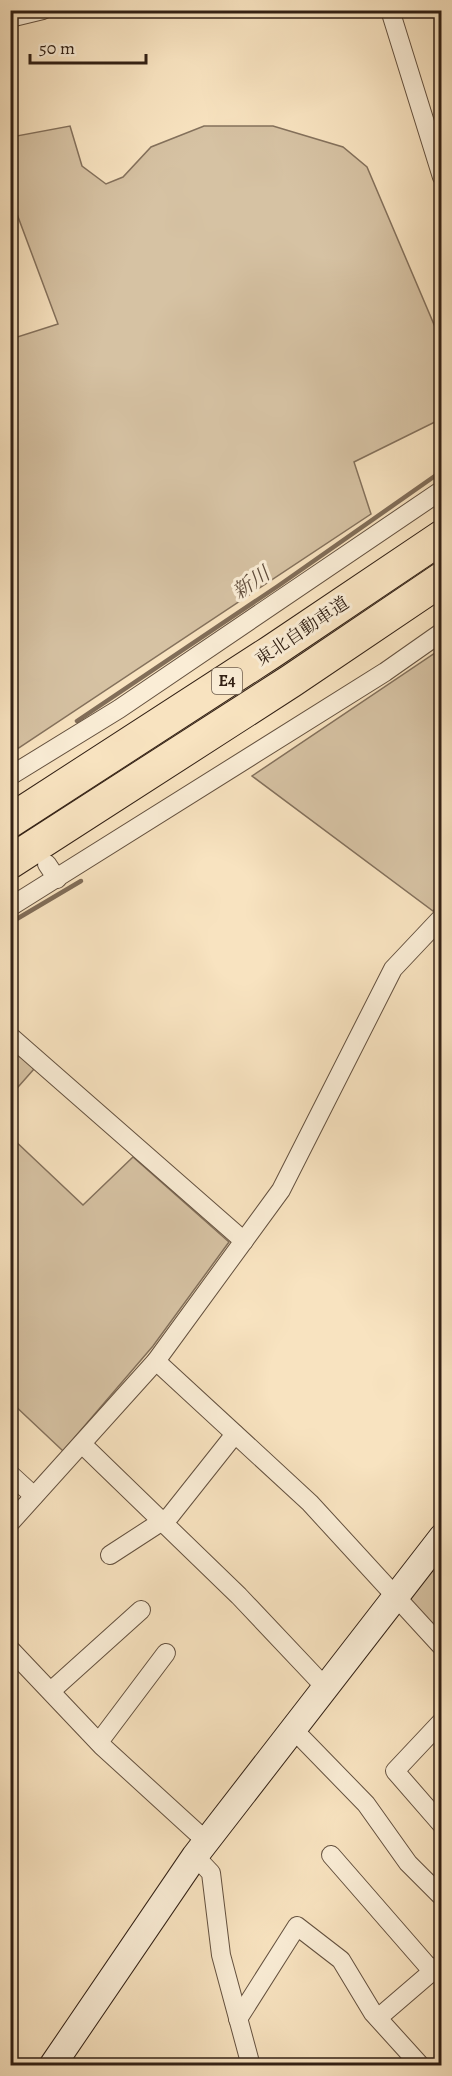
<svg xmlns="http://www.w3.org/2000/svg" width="452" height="2076" viewBox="0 0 452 2076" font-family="Alegreya,'Noto Serif JP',serif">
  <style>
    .green { fill: #d6c2a3; stroke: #84715c; stroke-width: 1.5 }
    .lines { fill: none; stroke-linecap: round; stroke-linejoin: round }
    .stream { stroke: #816d58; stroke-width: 4.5 }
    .street-casing { stroke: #64513f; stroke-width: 20 }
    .secondary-casing { stroke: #322014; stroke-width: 28 }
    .highway-casing { stroke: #322014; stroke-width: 35 }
    .street { stroke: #faedd6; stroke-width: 18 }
    .secondary { stroke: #faedd6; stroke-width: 26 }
    .highway { stroke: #f8e3c0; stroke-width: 33 }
    .labels { text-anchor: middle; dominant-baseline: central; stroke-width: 6; stroke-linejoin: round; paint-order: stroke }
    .shield { fill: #faedd6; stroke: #6e5e4e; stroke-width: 1.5 }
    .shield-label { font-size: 16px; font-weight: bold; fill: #322014 }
    .street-label { font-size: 18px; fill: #322014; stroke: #faedd6 }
    .water-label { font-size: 20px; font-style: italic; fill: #604d3c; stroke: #faedd6 }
  </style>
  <rect width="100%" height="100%" fill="#f8e3c0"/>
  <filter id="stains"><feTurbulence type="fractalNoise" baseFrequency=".00333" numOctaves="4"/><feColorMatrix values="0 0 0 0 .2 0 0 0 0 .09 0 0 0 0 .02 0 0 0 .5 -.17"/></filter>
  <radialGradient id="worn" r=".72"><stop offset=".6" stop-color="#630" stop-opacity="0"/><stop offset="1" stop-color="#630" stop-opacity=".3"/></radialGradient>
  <!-- green -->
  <g class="green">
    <path d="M 70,126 L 82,166 L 106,184 L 123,177 L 151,147 L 204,126 L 273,126 L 343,147 L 367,167 L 441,341 L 441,419 L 354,462 L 371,514 L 11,753 L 11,339 L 58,324 L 11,198 L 11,137 Z"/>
    <path d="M 441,649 L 442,902 L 433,911 L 252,776 Z"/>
    <path d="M 10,1043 L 34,1069 L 11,1095 L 10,1095 Z"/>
    <path d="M 11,1137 L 83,1205 L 133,1157 L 229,1242 L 153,1346 L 63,1451 L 11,1402 Z"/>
    <path d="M 441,1553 L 441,1635 L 407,1596 Z"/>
  </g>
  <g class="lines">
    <!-- stream -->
    <g class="stream">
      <path d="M 77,721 L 278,586 L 442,471"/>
      <path d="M 10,923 L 81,881"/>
    </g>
    <!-- street casing -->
    <g class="street-casing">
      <g id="street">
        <path d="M 390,10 L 442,177"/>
        <path d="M 10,18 L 43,10"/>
        <path d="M 10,776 L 119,709 L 442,490"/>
        <path d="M 47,864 L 57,879"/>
        <path d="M 10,907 L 385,672 L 442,632"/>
        <path d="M 10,1036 L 244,1241"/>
        <path d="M 156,1361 L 310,1503 L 442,1647"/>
        <path d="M 82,1444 L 239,1596 L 325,1687"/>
        <path d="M 10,1474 L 34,1496"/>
        <path d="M 10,1523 L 156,1361 L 281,1190 L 393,969 L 442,917"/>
        <path d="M 110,1555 L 170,1516 L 235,1434"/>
        <path d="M 10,1649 L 102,1746 L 206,1841"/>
        <path d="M 51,1691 L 141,1610"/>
        <path d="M 442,1721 L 395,1771 L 442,1825"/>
        <path d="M 293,1729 L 366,1804 L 408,1863 L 442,1897"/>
        <path d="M 99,1742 L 166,1653"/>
        <path d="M 331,1855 L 432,1971"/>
        <path d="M 195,1856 L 211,1873 L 221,1955 L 251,2066"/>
        <path d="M 378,2018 L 442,1963"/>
        <path d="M 238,2019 L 297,1926 L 341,1960 L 373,2013 L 421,2066"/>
      </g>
    </g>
    <!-- secondary casing -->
    <g class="secondary-casing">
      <path id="secondary" d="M 52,2066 L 195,1856 L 442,1537"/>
    </g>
    <!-- highway casing -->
    <g class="highway-casing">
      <g id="highway">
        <path d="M 10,821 L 271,652 L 442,537"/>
        <path d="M 10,862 L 291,681 L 442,579"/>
      </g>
    </g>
    <!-- street -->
    <use href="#street" class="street"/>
    <!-- secondary -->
    <use href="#secondary" class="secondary"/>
    <!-- highway -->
    <use href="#highway" class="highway"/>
  </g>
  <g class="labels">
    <!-- shield labels -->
    <rect class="shield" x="212" y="668" width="30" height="26" rx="4.5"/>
    <g class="shield-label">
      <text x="227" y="681">E4</text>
    </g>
    <!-- street labels -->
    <g class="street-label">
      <text transform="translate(302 631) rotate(-34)">東北自動車道</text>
    </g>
    <!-- water labels -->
    <g class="water-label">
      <text transform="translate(251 583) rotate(-35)">新川</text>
    </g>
  </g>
  <!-- margin -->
  <rect width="452" height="2076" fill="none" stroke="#f8e3c0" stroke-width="36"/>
  <rect x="12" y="12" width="428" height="2052" fill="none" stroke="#322014" stroke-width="3"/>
  <rect x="18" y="18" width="416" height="2040" fill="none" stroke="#322014" stroke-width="1.5"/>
  <!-- scale -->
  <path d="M30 54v9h116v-9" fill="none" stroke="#322014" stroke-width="3"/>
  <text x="39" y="54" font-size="18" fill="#322014" stroke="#faedd6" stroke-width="4.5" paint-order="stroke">50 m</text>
  <rect width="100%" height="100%" filter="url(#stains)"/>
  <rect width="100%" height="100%" fill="url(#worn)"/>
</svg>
